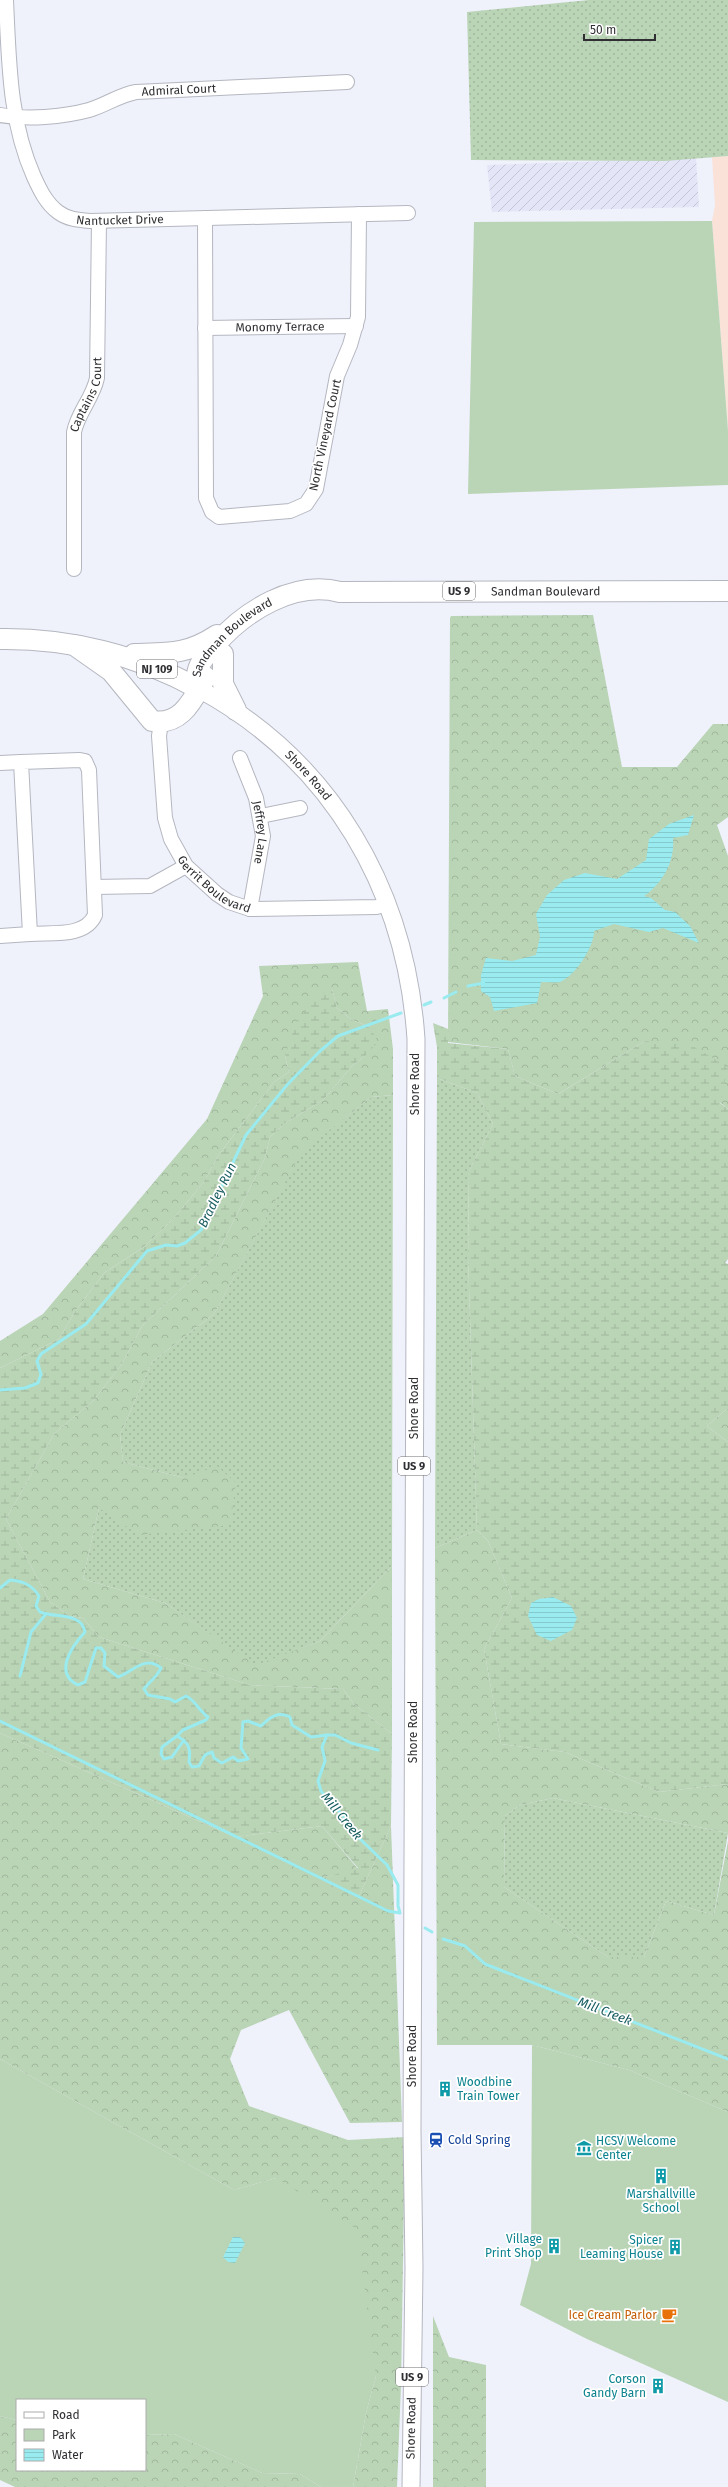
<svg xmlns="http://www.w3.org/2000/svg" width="728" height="2487" viewBox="0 0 728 2487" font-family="'Fira Sans',sans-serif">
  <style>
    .industrial { fill: url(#industrial-furrows) }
    .education { fill: #fae2d8 }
    .grass { fill: url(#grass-dots) }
    .forest { fill: url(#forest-crowns) }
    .wetland { fill: url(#wetland-marsh) }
    .park { fill: #bad4b6 }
    .water { fill: url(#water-rules) }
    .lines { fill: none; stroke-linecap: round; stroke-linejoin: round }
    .stream { stroke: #99ebef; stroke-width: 3 }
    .minor-casing { stroke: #b5b7c0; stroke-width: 16 }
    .major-casing { stroke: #b5b7c0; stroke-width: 19 }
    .highway-casing { stroke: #b5b7c0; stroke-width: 22 }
    .minor { stroke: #fff; stroke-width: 14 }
    .major { stroke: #fff; stroke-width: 17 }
    .highway { stroke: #fff; stroke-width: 20 }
    .labels { text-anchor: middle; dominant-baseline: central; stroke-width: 3.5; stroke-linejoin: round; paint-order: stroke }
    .shield { fill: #fff; stroke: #6d6d70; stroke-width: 1 }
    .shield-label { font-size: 11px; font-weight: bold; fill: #2f2f33 }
    .street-label { font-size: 12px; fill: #2f2f33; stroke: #fff }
    .culture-label { font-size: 12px; fill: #0d838f; stroke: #fff; text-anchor: end }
    .transit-label { font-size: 12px; fill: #164399; stroke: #fff; text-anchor: start }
    .food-label { font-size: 12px; fill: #c56008; stroke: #fff; text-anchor: end }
    .water-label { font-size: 13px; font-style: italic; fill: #185d60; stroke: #fff }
  </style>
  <defs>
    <pattern id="industrial-furrows" width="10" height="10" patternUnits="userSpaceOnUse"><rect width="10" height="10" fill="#e4e6f8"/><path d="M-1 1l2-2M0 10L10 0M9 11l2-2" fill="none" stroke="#c4c6d5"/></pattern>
    <pattern id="grass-dots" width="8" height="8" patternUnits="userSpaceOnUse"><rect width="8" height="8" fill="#bad4b6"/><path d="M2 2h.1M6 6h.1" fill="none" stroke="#a0b69d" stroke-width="1.8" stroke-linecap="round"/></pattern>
    <pattern id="forest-crowns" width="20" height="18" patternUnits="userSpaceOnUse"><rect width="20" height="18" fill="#bad4b6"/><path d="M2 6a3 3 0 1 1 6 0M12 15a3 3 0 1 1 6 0" fill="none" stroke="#a0b69d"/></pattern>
    <pattern id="wetland-marsh" width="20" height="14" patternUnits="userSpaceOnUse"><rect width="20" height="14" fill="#bad4b6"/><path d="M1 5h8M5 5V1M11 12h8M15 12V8" fill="none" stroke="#a0b69d"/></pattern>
    <pattern id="water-rules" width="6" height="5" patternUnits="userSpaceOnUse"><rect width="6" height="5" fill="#99ebef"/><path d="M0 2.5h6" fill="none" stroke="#84cacd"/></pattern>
  </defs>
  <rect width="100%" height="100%" fill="#eff1fb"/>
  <!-- industrial -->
  <path class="industrial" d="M 696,158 L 699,207 L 492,212 L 487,165 Z"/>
  <!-- education -->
  <path class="education" d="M 728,156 L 728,431 L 712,221 L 715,205 L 712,157 Z"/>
  <!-- grass -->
  <g class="grass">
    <path d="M 589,0 L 728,0 L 728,156 L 665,161 L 471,160 L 467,12 Z"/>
    <path d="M 437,1078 L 477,1093 L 493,1124 L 469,1171 L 468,1257 L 477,1530 L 435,1548 Z"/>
    <path d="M 393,1095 L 392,1566 L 320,1641 L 256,1666 L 165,1603 L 83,1579 L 99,1508 L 184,1478 L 123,1462 L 120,1435 L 152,1362 L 214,1314 L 301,1152 L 371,1097 Z"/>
    <path d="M 553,1798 L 728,1833 L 714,1915 L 666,1901 L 644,1957 L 608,1957 L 504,1887 L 505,1816 L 520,1805 Z"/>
  </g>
  <!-- forest -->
  <g class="forest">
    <path d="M 593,615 L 622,767 L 677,767 L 713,724 L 728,724 L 728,817 L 717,825 L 728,856 L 728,1109 L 645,1041 L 558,1094 L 515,1076 L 508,1049 L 448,1042 L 450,618 L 451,616 Z"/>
    <path d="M 358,962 L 367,1011 L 388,1009 L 393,1049 L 393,1095 L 371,1097 L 301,1153 L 214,1314 L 152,1362 L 120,1435 L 123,1462 L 184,1478 L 217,1466 L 236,1483 L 230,1525 L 139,1535 L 99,1508 L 83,1579 L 165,1603 L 256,1665 L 320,1641 L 392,1566 L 392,1734 L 354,1704 L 343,1689 L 250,1685 L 99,1637 L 83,1618 L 70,1616 L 50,1602 L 6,1519 L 54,1434 L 93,1401 L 122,1364 L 142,1326 L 216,1256 L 265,1158 L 270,1137 L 284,1124 L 323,1100 L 352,1066 L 365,1056 L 370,1027 L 352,1020 L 337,1008 L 332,989 L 285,1056 L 289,1072 L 274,1082 L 218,1156 L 203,1183 L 173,1219 L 145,1246 L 104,1273 L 76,1310 L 59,1339 L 0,1368 L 0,1341 L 43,1314 L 207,1119 L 263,996 L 259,966 Z"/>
    <path d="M 728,1408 L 728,1442 L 707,1426 Z"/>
    <path d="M 477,1530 L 488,1541 L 512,1598 L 484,1649 L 501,1744 L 565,1752 L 659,1792 L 728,1784 L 728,1833 L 553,1798 L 520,1805 L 505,1816 L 504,1887 L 608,1957 L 644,1957 L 666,1901 L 714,1915 L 728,1841 L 728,2112 L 629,2070 L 532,2045 L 437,2045 L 435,1548 Z"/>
    <path d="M 0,1733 L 235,1837 L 322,1826 L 358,1869 L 322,1878 L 359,1896 L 391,1826 L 402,2122 L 350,2123 L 289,2010 L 241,2030 L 230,2059 L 249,2106 L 348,2140 L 405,2137 L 401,2385 L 397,2487 L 353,2487 L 366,2413 L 376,2376 L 276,2178 L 234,2190 L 0,2059 Z"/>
    <path d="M 433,2316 L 449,2357 L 486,2365 L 486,2487 L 433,2487 Z"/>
    <path d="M 0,2416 L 17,2420 L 17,2470 L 145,2470 L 145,2435 L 174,2434 L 262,2473 L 300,2474 L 321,2487 L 15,2487 L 0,2480 Z"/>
  </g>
  <!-- wetland -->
  <g class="wetland">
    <path d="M 332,989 L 337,1008 L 352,1020 L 370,1027 L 378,1042 L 365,1056 L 352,1066 L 323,1100 L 284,1124 L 270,1137 L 265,1158 L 216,1256 L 142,1326 L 122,1364 L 93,1401 L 54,1434 L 6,1519 L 50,1602 L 70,1616 L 83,1618 L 99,1637 L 250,1685 L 343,1689 L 354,1704 L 392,1734 L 391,1826 L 359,1896 L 322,1878 L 358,1868 L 322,1826 L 235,1837 L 0,1733 L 0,1368 L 59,1339 L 76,1310 L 104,1273 L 145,1246 L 173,1219 L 203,1183 L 218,1156 L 274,1082 L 289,1072 L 285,1056 L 295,1025 L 315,997 Z"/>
    <path d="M 433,1023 L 448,1029 L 448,1043 L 508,1049 L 515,1076 L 558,1094 L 645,1041 L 689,1044 L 728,1067 L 720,1103 L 728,1109 L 728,1259 L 725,1263 L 728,1264 L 728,1408 L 707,1426 L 728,1442 L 728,1784 L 659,1792 L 565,1752 L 501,1744 L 484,1649 L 512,1598 L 488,1541 L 477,1530 L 468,1257 L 469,1171 L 493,1124 L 477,1093 L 437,1078 L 437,1047 Z"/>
  </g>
  <!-- park -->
  <g class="park">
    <path d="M 712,221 L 728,431 L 728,485 L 468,494 L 474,222 Z"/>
    <path d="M 532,2045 L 629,2070 L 728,2112 L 728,2402 L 587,2339 L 520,2305 L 531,2264 Z"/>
    <path d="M 0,2059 L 234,2190 L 276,2178 L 357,2229 L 376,2376 L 366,2413 L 353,2487 L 321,2487 L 300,2474 L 262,2473 L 174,2434 L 145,2435 L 145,2400 L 17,2400 L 17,2420 L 0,2416 Z"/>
  </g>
  <!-- water -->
  <g class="water">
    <path d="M 694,815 L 688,835 L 673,838 C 675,861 663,883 644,896 L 651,898 L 665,910 L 675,912 L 690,926 L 699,943 L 663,928 L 649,932 L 614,924 L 594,931 C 594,947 575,976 560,982 C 554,983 546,982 541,982 L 537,1003 L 494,1011 L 490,997 L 481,991 L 481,975 L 486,958 L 512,961 L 536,955 L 540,937 L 536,914 L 547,895 L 564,880 L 585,873 L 617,879 L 646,860 L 649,839 L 669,824 Z"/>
    <path d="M 553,1597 L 571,1606 L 577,1618 L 572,1630 L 551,1641 L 537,1635 L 528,1616 L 531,1603 L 539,1599 Z"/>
    <path d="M 233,2237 L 240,2237 L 245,2243 L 235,2263 L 228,2262 L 223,2257 Z"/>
  </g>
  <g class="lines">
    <!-- stream -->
    <g class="stream">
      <path d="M 468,986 L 484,983"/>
      <path d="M 444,998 L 456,992"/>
      <path d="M 424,1005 L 431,1002"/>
      <path d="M 0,1390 L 25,1388 L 38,1383 L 41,1374 L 37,1361 L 41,1354 L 86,1324 L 147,1251 L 166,1245 L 177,1246 L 185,1243 L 201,1230 L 246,1135 L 287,1085 L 320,1051 L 338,1036 L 401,1013"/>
      <path d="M 0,1588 L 10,1580 C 23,1581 32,1585 39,1596 L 36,1606 L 40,1612 C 54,1618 82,1612 85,1632 C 72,1646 53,1673 78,1685 L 85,1682 L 96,1648 L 101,1648 L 105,1653 L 104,1666 L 118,1677 C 134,1671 145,1655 161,1668 C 157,1677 150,1681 144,1689 L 148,1695 L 170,1699 L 175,1702 L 186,1696 C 195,1700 199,1711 208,1717 L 206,1720 L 183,1730 L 177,1736 C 189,1743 191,1748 189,1762 L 192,1767 L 199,1766 L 205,1755 L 212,1752 L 214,1758 L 222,1763 L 233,1757 L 238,1761 L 248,1759 L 241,1748 L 243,1722 L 248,1721 L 261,1726 C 270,1717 278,1711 290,1717 L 292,1725 L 311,1737 L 327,1735 L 322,1747 L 325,1761 L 318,1781 L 321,1791 L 352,1826 L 359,1838 L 387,1865 L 398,1885 L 398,1906 L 400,1913 L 388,1911 L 0,1721"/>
      <path d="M 20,1676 L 31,1632 L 46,1614"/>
      <path d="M 327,1735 L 335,1735 L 351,1743 L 378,1750"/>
      <path d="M 177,1736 L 162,1747 L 161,1754 L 164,1759 L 172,1757 L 184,1740"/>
      <path d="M 425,1928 L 432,1932"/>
      <path d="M 443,1939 L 465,1946 L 485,1964 L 728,2059"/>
    </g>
    <!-- minor casing -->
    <g class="minor-casing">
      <g id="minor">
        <path id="s1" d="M 6,0 C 9,61 9,121 34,177 C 40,190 46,203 58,212 C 67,219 78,220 90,221 L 408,213"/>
        <path id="s2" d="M 0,115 C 27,120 63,117 89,110 C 106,105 119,95 136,92 L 347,82"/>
        <path d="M 205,218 L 206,498 L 212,512 L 219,517 L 290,511 L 306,504 L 316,489 L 337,376 L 350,345 L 358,317 L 359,214"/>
        <path id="s3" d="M 205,328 L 356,326"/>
        <path id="s4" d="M 74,569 L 74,432 C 78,412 93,398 97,378 L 99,221"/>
        <path id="s5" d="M 161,722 L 159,736 L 165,818 L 171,839 L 186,866 L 217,894 L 229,902 L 250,909 L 377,907 L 388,903"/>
        <path id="s6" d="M 240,758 L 256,798 L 263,836 L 250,909"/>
        <path d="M 80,760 L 85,761 L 89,770 L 95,915 C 85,938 51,932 30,934 L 21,762 Z"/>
        <path d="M 0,763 L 21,762"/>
        <path d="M 261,816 L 300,808"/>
        <path d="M 94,887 L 150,886 L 186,866"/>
        <path d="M 0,936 L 30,934"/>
      </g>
    </g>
    <!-- major casing -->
    <g class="major-casing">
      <g id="major">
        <path id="s7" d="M 199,689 C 332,761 406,890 416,1039 L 412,2131 L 414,2268 L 411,2487"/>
      </g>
    </g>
    <!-- highway casing -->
    <g class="highway-casing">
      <g id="highway">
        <path d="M 0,639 C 69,638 138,655 199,689"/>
        <path d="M 74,645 L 111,671 L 152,721 C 182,726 193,699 206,677"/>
        <path d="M 134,654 C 168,653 187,655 217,635"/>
        <path d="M 223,654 L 223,684 L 236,710"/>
        <path id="s8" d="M 199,689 C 192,670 203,658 216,644 C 245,611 294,580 340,592 L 728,591"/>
      </g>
    </g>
    <!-- minor -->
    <use href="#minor" class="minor"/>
    <!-- major -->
    <use href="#major" class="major"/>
    <!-- highway -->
    <use href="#highway" class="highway"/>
  </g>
  <!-- icons -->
  <defs>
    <g id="building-bare" transform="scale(1.2)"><path d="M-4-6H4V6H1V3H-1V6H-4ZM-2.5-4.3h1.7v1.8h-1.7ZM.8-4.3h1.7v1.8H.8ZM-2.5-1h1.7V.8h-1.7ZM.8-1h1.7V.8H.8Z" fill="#0f9aa8" stroke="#fff" stroke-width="2.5" paint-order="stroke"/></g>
    <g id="station-bare" transform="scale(1.2)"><path d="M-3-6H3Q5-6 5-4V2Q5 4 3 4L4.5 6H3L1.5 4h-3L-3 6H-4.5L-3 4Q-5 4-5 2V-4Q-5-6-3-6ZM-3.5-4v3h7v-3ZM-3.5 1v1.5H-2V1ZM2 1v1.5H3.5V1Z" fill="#1a4fb4" stroke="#fff" stroke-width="2.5" paint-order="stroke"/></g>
    <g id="museum-bare" transform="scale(1.2)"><path d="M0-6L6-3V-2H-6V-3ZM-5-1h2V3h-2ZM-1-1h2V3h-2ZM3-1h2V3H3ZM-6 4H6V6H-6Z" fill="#0f9aa8" stroke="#fff" stroke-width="2.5" paint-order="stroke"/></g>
    <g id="cafe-bare" transform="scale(1.2)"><path d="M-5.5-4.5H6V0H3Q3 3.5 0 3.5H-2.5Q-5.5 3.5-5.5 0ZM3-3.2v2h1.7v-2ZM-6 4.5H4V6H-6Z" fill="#e8710a" stroke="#fff" stroke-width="2.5" paint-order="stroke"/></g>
  </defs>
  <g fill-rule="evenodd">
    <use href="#building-bare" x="445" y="2089"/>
    <use href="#station-bare" x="436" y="2140"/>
    <use href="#museum-bare" x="584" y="2148"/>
    <use href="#building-bare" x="661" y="2176"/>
    <use href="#building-bare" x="554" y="2246"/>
    <use href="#building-bare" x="675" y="2247"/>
    <use href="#cafe-bare" x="669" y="2315"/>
    <use href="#building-bare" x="658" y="2386"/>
  </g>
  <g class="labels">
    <!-- shield labels -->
    <g class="shield">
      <rect x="443" y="582" width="32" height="18" rx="3"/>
      <rect x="137" y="660" width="40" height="18" rx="3"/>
      <rect x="398" y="1457" width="32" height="18" rx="3"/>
      <rect x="396" y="2368" width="32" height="18" rx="3"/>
    </g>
    <g class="shield-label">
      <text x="459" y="591">US 9</text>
      <text x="157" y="669">NJ 109</text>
      <text x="414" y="1466">US 9</text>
      <text x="412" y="2377">US 9</text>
    </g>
    <!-- street labels -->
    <g class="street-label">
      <text stroke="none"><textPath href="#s2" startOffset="183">Admiral Court</textPath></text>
      <text stroke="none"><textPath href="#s1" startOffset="287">Nantucket Drive</textPath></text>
      <text stroke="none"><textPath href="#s3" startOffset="75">Monomy Terrace</textPath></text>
      <text stroke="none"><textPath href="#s4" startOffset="177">Captains Court</textPath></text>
      <text transform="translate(325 435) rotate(-78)">North Vineyard Court</text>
      <text stroke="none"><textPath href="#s8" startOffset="398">Sandman Boulevard</textPath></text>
      <text stroke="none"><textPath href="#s8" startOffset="67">Sandman Boulevard</textPath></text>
      <text stroke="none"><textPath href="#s7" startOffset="140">Shore Road</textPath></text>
      <text stroke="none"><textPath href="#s6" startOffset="78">Jeffrey Lane</textPath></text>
      <text stroke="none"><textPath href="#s5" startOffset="183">Gerrit Boulevard</textPath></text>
      <text transform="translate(415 1084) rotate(-90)">Shore Road</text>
      <text transform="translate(414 1408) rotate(-90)">Shore Road</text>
      <text transform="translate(413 1732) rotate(-90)">Shore Road</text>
      <text transform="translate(412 2056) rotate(-90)">Shore Road</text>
      <text transform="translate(411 2428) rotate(-89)">Shore Road</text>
    </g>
    <!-- culture labels -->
    <g class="culture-label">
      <text x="457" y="2082" text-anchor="start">Woodbine<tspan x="457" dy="14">Train Tower</tspan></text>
      <text x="596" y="2141" text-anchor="start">HCSV Welcome<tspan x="596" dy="14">Center</tspan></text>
      <text x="661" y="2194" text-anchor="middle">Marshallville<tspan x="661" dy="14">School</tspan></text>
      <text x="542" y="2239">Village<tspan x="542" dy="14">Print Shop</tspan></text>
      <text x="663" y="2240">Spicer<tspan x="663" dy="14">Leaming House</tspan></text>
      <text x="646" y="2379">Corson<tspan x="646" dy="14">Gandy Barn</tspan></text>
    </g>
    <!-- transit labels -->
    <g class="transit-label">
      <text x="448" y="2140">Cold Spring</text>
    </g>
    <!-- food labels -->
    <g class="food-label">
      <text x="657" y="2315">Ice Cream Parlor</text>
    </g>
    <!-- water labels -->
    <g class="water-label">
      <text transform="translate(217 1195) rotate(-64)">Bradley Run</text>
      <text transform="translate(342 1816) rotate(51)">Mill Creek</text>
      <text transform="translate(605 2011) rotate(21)">Mill Creek</text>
    </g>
  </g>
  <!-- legend -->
  <rect x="16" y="2399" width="130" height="72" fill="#ffffff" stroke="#acacad"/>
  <rect x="24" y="2412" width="20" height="6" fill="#ffffff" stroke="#acacad"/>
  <text x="52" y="2419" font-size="12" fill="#2f2f33">Road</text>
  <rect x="24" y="2429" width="20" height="12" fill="#bad4b6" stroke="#acacad"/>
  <text x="52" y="2439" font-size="12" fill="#2f2f33">Park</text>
  <rect x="24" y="2449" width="20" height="12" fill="url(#water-rules)" stroke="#acacad"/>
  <text x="52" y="2459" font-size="12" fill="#2f2f33">Water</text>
  <!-- scale -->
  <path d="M584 34v6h71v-6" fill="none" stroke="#2f2f33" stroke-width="2"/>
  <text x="590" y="34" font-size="12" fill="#2f2f33" stroke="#ffffff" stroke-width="3" paint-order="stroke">50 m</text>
</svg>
